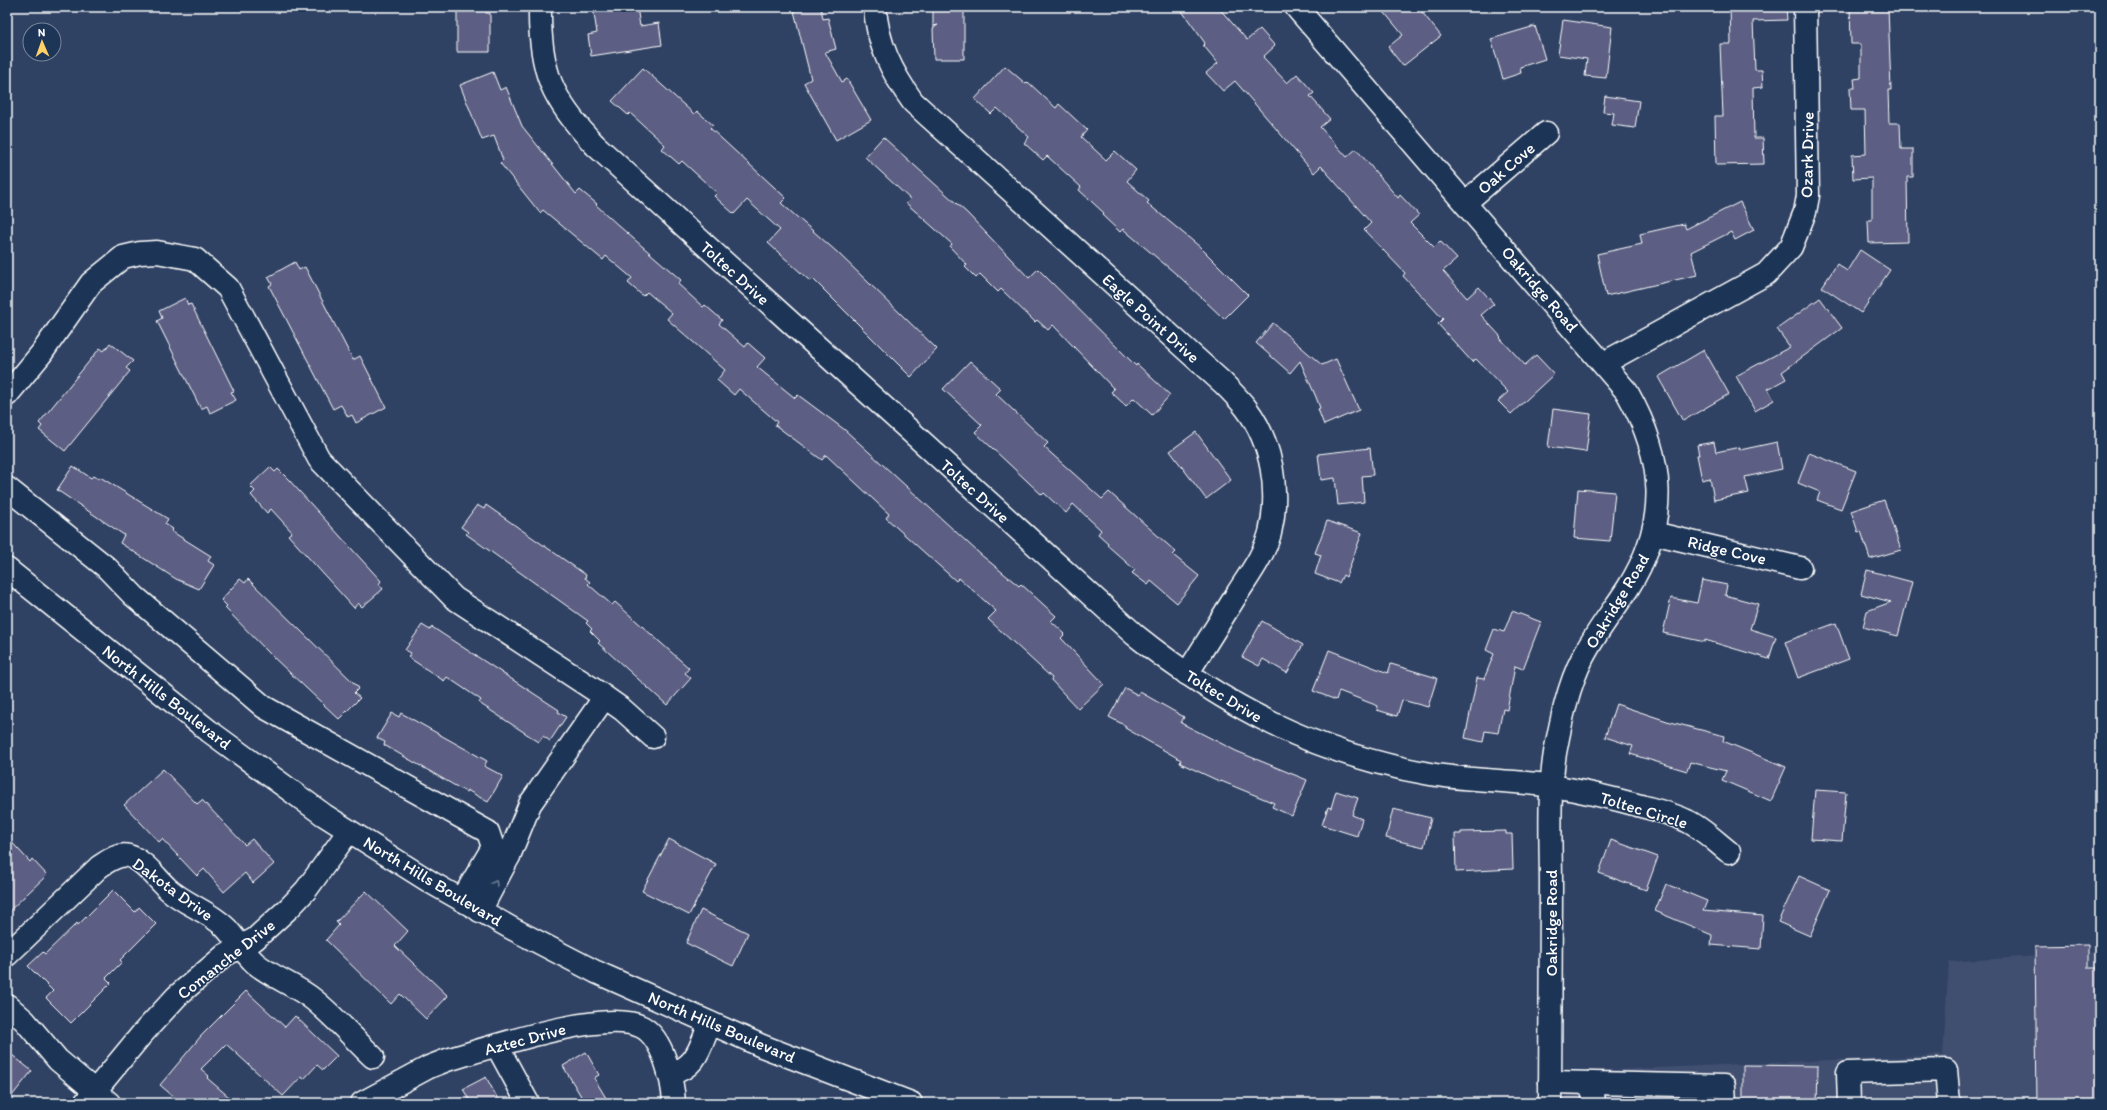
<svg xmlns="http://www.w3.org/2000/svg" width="2107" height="1110" viewBox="0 0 2107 1110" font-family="Itim,sans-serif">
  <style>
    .built { fill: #414f70 }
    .building { fill: #5c5f83; stroke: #fff }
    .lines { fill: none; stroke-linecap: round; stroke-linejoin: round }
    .minor-casing { stroke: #fff; stroke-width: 25 }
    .minor { stroke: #1d3557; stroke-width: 22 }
    .oneway { stroke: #6c7c92 }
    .labels { text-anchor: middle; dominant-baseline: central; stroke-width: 3; stroke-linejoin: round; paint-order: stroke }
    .street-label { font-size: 17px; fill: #fff; stroke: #1d3557 }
  </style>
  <rect width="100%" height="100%" fill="#304264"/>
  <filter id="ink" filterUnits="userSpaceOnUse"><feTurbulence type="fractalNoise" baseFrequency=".025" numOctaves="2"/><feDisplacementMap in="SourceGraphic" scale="8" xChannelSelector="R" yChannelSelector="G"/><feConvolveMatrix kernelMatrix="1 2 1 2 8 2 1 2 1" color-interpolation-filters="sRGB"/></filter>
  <g filter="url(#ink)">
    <!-- built -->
    <path class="built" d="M 2100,952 L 2100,1103 L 1567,1103 L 1567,1072 L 1943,1055 L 1949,962 Z"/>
    <!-- building -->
    <g class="building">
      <path d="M 457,7 L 486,7 L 486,13 L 490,13 L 490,52 L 457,52 Z"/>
      <path d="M 593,7 L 637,7 L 640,26 L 659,23 L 662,45 L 591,56 L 588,35 L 597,33 Z"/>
      <path d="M 793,7 L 821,7 L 823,19 L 828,18 L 836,49 L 825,52 L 842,82 L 847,79 L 871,120 L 836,140 L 804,83 L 811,79 Z"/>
      <path d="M 933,7 L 964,7 L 964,59 L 934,59 L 933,28 L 938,25 L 933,26 Z"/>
      <path d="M 1179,7 L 1218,7 L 1247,40 L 1260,29 L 1275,46 L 1263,57 L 1287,83 L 1297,74 L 1314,93 L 1310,96 L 1330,119 L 1320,127 L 1347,157 L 1356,149 L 1398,198 L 1400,195 L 1419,215 L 1410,223 L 1434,247 L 1440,241 L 1457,259 L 1443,271 L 1467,298 L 1479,287 L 1494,304 L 1481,315 L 1501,337 L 1500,338 L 1525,365 L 1536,355 L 1554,374 L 1511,414 L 1498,401 L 1508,392 L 1476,359 L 1472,362 L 1438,324 L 1443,319 L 1403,276 L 1405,273 L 1364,230 L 1371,223 L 1321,166 L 1314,173 L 1235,81 L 1223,91 L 1206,73 L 1218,63 L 1203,45 L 1205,43 Z"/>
      <path d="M 1380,7 L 1418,7 L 1441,36 L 1403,66 L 1388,47 L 1403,35 Z"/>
      <path d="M 1730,7 L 1786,7 L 1787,20 L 1753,21 L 1755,70 L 1762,70 L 1763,87 L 1753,88 L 1754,138 L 1763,138 L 1764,164 L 1716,165 L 1715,116 L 1723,116 L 1720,44 L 1731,44 Z"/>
      <path d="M 1850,7 L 1888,7 L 1891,90 L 1888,90 L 1889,123 L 1900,123 L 1901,149 L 1913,149 L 1913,177 L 1907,177 L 1908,242 L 1869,243 L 1868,220 L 1872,220 L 1872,178 L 1853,179 L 1852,155 L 1866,154 L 1865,110 L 1851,110 L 1850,88 L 1855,88 L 1854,79 L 1861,78 L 1861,44 L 1851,44 Z"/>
      <path d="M 1563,20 L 1612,27 L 1606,78 L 1585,76 L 1587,59 L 1558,55 Z"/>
      <path d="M 1535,26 L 1545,59 L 1520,67 L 1521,73 L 1503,79 L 1491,39 Z"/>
      <path d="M 1005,66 L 1026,84 L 1028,82 L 1056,108 L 1059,104 L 1087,130 L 1081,137 L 1106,160 L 1115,151 L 1136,170 L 1127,181 L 1149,201 L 1147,203 L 1200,247 L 1248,295 L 1224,319 L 1182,279 L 1123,229 L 1120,232 L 1102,215 L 1104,213 L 1079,190 L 1081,187 L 1047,156 L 1043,160 L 1024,143 L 1029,137 L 997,108 L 991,114 L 975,99 Z"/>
      <path d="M 643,68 L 694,114 L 697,111 L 713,125 L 710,128 L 786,198 L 781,203 L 837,252 L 937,349 L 911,377 L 813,279 L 810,281 L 768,243 L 780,230 L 747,200 L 734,214 L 714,196 L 717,193 L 682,161 L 679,164 L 662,149 L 665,145 L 630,113 L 628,115 L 612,101 Z"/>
      <path d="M 493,72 L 500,90 L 506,87 L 522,126 L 576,194 L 580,190 L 597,204 L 596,205 L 619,226 L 681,280 L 678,284 L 703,307 L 705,305 L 722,320 L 719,324 L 745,347 L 748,343 L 765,358 L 757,367 L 795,398 L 798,395 L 845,430 L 980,554 L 1019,586 L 1021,584 L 1056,616 L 1051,621 L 1065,634 L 1061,638 L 1104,684 L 1078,709 L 1051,680 L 1052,678 L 988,619 L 996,611 L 959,578 L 956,581 L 886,518 L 889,514 L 826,455 L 822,460 L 775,425 L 777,422 L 739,389 L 734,395 L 717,380 L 725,370 L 667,319 L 672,313 L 647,292 L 643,296 L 628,283 L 632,278 L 606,256 L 603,260 L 543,210 L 540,213 L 500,163 L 503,160 L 494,136 L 482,140 L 460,85 Z"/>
      <path d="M 1605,96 L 1639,101 L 1635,128 L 1612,125 L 1614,113 L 1603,112 Z"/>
      <path d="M 883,137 L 967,213 L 1029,278 L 1038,269 L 1136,366 L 1137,364 L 1170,395 L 1152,415 L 1134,398 L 1126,406 L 1111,392 L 1114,389 L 1053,325 L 1048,330 L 1037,320 L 1035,322 L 1001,289 L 998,292 L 980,274 L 976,278 L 965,267 L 967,265 L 950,247 L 952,244 L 906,203 L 910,199 L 865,157 Z"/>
      <path d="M 1740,202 L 1754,230 L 1735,240 L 1731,232 L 1691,252 L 1697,275 L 1606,296 L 1597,254 L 1642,244 L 1640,234 L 1684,224 L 1686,229 Z"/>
      <path d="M 1860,250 L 1890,270 L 1861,313 L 1822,287 L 1837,264 L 1847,271 Z"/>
      <path d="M 295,262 L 299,270 L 305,267 L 353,360 L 360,356 L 386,407 L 356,423 L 352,415 L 348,417 L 341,405 L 333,409 L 269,286 L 272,284 L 268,277 Z"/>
      <path d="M 185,298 L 188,305 L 191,304 L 234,391 L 231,392 L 236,400 L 210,413 L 207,406 L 201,409 L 157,321 L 162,318 L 159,311 Z"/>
      <path d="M 1820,298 L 1842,328 L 1782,372 L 1786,379 L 1768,389 L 1774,400 L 1755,411 L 1736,376 L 1790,347 L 1777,329 Z"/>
      <path d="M 1273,323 L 1322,365 L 1336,359 L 1359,410 L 1324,425 L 1318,409 L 1320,408 L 1316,397 L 1300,361 L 1290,373 L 1256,343 Z"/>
      <path d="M 110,343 L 133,361 L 126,368 L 130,371 L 65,451 L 39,430 L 42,426 L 39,423 L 100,348 L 104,351 Z"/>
      <path d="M 1704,350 L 1729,394 L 1683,421 L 1658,377 Z"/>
      <path d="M 970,361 L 1001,389 L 996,394 L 1048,443 L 1044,447 L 1102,499 L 1109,492 L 1176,552 L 1173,555 L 1199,576 L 1177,603 L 1151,581 L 1148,585 L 1132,573 L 1135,570 L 1107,545 L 1108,543 L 1098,534 L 1101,530 L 1073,504 L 1066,513 L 1044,493 L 1042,495 L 975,432 L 982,425 L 943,389 Z"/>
      <path d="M 1553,409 L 1591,414 L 1586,452 L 1548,447 Z"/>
      <path d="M 1196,432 L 1231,480 L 1206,499 L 1170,451 Z"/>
      <path d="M 1714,442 L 1716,452 L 1740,447 L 1740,450 L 1777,442 L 1782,469 L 1745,477 L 1749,493 L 1714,500 L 1710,478 L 1702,480 L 1697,455 L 1699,455 L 1697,445 Z"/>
      <path d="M 1370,448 L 1373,475 L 1362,476 L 1364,502 L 1338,505 L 1335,478 L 1321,480 L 1318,454 Z"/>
      <path d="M 1809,453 L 1856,471 L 1841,509 L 1817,500 L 1820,492 L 1798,483 Z"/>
      <path d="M 73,466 L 91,478 L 93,476 L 99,479 L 100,477 L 168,519 L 165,524 L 173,529 L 171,531 L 211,556 L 208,561 L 214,565 L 199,589 L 176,579 L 120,543 L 124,535 L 57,490 Z"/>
      <path d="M 270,467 L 275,472 L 278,469 L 289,480 L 381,581 L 379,584 L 383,589 L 362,607 L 358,603 L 354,608 L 288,535 L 292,532 L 271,509 L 267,513 L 251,495 L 255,491 L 250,486 Z"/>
      <path d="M 1578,489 L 1615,492 L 1610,541 L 1574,538 Z"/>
      <path d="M 1884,500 L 1901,550 L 1870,559 L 1861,531 L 1858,532 L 1851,511 Z"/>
      <path d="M 477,505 L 484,509 L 486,505 L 586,575 L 585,578 L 590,582 L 588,584 L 612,605 L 615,602 L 689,668 L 685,673 L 691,678 L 667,705 L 598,643 L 600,641 L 590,631 L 592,629 L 586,623 L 588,621 L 466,534 L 468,532 L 461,527 Z"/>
      <path d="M 1327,521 L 1362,533 L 1346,577 L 1343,575 L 1339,583 L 1315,574 L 1321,555 L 1315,553 Z"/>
      <path d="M 1867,570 L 1912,582 L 1898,636 L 1863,627 L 1867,611 L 1891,602 L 1861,594 Z"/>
      <path d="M 240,579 L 245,583 L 248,579 L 359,688 L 354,693 L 360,698 L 339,719 L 272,656 L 225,608 L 227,606 L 221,600 Z"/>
      <path d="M 1702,580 L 1727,585 L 1725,595 L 1758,604 L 1750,629 L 1776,637 L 1769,659 L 1705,640 L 1705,642 L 1663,633 L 1671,598 L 1697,603 Z"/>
      <path d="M 1512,611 L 1541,622 L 1523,669 L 1515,666 L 1507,710 L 1503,709 L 1498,733 L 1485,731 L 1483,742 L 1465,738 L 1477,678 L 1484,679 L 1494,654 L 1486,650 L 1494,629 L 1504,632 Z"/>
      <path d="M 1262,621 L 1303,645 L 1287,673 L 1263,659 L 1259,666 L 1242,657 Z"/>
      <path d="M 1836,623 L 1849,659 L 1798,678 L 1785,642 Z"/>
      <path d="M 422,625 L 430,630 L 432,627 L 444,635 L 559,710 L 558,712 L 566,717 L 550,741 L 543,736 L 539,742 L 479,703 L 481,700 L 447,677 L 444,681 L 408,657 L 411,653 L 405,650 Z"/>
      <path d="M 1329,650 L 1388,673 L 1391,664 L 1437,678 L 1428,707 L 1402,700 L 1397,716 L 1377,710 L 1378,706 L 1339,691 L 1336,700 L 1313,691 Z"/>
      <path d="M 1125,688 L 1138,695 L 1140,692 L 1184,717 L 1181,723 L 1236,751 L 1307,780 L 1292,816 L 1272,807 L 1274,803 L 1221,781 L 1221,782 L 1180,763 L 1181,760 L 1125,728 L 1126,726 L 1109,717 Z"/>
      <path d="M 1616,704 L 1667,721 L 1724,736 L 1723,741 L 1786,767 L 1771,801 L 1722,780 L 1726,771 L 1690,762 L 1687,771 L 1630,754 L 1633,746 L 1605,737 Z"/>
      <path d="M 392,713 L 399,717 L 401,713 L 487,761 L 484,766 L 503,776 L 488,802 L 467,790 L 466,792 L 384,745 L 385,742 L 377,738 Z"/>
      <path d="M 163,769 L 197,804 L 202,800 L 245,845 L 252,839 L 274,864 L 253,883 L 245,873 L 224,892 L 204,869 L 197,876 L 162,839 L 159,842 L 124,805 Z"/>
      <path d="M 1815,790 L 1846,792 L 1842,841 L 1811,839 Z"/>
      <path d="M 1336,791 L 1358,798 L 1352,815 L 1362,819 L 1357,836 L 1322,825 L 1328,807 L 1331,808 Z"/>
      <path d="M 1393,809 L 1431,818 L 1424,847 L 1386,838 Z"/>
      <path d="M 1506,831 L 1506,834 L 1512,834 L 1513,869 L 1456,872 L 1455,834 L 1461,834 L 1461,832 Z"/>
      <path d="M 7,837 L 30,862 L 32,859 L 47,875 L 7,913 Z"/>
      <path d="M 669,839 L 716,864 L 689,915 L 642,891 Z"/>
      <path d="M 1611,840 L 1658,857 L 1646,890 L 1599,873 Z"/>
      <path d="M 1799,876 L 1830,890 L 1810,936 L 1778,922 Z"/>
      <path d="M 1666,884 L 1707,901 L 1703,911 L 1763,916 L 1761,949 L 1711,945 L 1712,935 L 1655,911 Z"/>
      <path d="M 113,890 L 135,912 L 139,907 L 156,924 L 120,960 L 122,962 L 106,978 L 111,983 L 71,1023 L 46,998 L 53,991 L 28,966 L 43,952 L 45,954 L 77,923 L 78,925 Z"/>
      <path d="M 366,891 L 408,931 L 395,946 L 448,996 L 426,1019 L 400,994 L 391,1004 L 326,940 L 339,925 L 336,922 Z"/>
      <path d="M 701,910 L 748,933 L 733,966 L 686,943 Z"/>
      <path d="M 2088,945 L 2088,968 L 2100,968 L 2100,1103 L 2037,1103 L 2035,946 Z"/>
      <path d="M 246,991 L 285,1027 L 295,1016 L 337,1056 L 323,1070 L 317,1065 L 304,1079 L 301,1077 L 283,1096 L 226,1044 L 201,1069 L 209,1076 L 207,1078 L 236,1103 L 181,1103 L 160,1085 L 201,1036 Z"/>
      <path d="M 7,1051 L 32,1071 L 7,1102 Z"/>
      <path d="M 586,1052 L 599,1075 L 594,1078 L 609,1103 L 585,1103 L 563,1066 Z"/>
      <path d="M 1743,1065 L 1818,1066 L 1817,1103 L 1743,1103 Z"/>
      <path d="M 486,1077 L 500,1103 L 471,1103 L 463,1089 Z"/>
    </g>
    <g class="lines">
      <!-- minor casing -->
      <g class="minor-casing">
        <g id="minor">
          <path d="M 540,7 C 539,71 552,100 595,145 L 1135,635 C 1225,707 1316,754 1430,774 C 1471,781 1512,780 1553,786 C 1582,791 1612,798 1641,806 C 1656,810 1673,814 1687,821 C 1702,828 1715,841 1729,852"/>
          <path d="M 875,7 C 877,43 892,73 913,102 L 1223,383 C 1231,391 1239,399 1246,408 C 1272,442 1280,491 1270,533 C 1264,555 1249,575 1237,594 C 1220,621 1203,648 1187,674"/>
          <path d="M 1296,7 L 1627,392 C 1665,459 1670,521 1628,588 C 1613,611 1596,632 1583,657 C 1568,686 1561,721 1555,753 C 1548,797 1551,843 1551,887 C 1551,959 1550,1031 1550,1103"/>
          <path d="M 1466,202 L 1546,133"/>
          <path d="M 1604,363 L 1766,274 L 1791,247 L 1805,212 L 1808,196 L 1805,7"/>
          <path d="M 7,395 L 41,354 L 91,283 L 123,257 L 140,253 L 157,252 L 195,259 L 228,288 L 319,459 L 454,598 L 599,693 L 623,710 L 653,737"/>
          <path d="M 7,488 L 106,567 L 134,596 L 264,707 L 488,832 L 493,847 L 509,856 L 530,804 L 604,698"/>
          <path d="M 1653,533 L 1800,568"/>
          <path d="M 7,569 L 209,731 L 324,815 L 432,883 L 511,928 L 596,972 L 762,1046 L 911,1103"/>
          <path d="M 462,900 L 493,847"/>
          <path d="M 480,911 L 509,856"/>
          <path d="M 7,955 L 99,867 C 108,861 118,853 129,856 C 144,860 157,879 168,889 C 186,905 209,911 226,928 C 236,939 244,953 255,963 C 273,978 296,985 314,1000 C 335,1017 353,1038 373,1057"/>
          <path d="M 7,1005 L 25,1021 L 58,1060 L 109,1103"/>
          <path d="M 497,1046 L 528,1103"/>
          <path d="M 669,1074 C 697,1068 700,1047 710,1023"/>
          <path d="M 1550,1082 L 1724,1086 L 1725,1103"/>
          <path d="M 1592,1084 L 1594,1103"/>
          <path d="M 85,1103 L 142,1034 L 177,996 L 225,955 L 255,939 L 290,907 L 306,890 L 349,831"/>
          <path d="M 362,1103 L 429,1067 L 447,1060 C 489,1048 605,1008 642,1027 C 663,1038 673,1081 674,1103"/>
          <path d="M 1849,1103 L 1848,1073 L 1946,1070 L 1949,1103"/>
        </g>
      </g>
      <!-- minor -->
      <use href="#minor" class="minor"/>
    </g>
    <!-- one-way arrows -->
    <defs><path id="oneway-chevron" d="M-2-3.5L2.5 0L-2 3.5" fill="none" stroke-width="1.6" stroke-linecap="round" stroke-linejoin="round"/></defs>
    <use class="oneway" href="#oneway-chevron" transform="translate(495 883) rotate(-63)"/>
  </g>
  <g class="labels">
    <!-- street labels -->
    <g class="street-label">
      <text transform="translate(1807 155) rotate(-89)">Ozark Drive</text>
      <text transform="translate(1506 168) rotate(-41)">Oak Cove</text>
      <text transform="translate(735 273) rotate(42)">Toltec Drive</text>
      <text transform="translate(1540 289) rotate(49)">Oakridge Road</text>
      <text transform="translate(1151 318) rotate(42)">Eagle Point Drive</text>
      <text transform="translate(975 491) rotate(42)">Toltec Drive</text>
      <text transform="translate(1727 550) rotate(13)">Ridge Cove</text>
      <text transform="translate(1617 601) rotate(-59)">Oakridge Road</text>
      <text transform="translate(1224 696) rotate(31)">Toltec Drive</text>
      <text transform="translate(167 697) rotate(38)">North Hills Boulevard</text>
      <text transform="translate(1644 810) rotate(17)">Toltec Circle</text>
      <text transform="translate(433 881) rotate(31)">North Hills Boulevard</text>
      <text transform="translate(173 889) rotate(36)">Dakota Drive</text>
      <text transform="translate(1551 923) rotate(-90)">Oakridge Road</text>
      <text transform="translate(226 959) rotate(-38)">Comanche Drive</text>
      <text transform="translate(722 1027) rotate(23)">North Hills Boulevard</text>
      <text transform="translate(525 1039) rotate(-15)">Aztec Drive</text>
    </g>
  </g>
  <!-- margin -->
  <rect width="2107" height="1110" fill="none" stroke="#1d3557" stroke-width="24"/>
  <rect x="12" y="12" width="2083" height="1086" fill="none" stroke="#fff" stroke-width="1.5" filter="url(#ink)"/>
  <!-- north arrow -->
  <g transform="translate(42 42) rotate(358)"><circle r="19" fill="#1d3557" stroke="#77869a"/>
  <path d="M0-3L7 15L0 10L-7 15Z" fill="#ffd166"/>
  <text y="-6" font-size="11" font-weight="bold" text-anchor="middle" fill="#ffffff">N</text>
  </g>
</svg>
